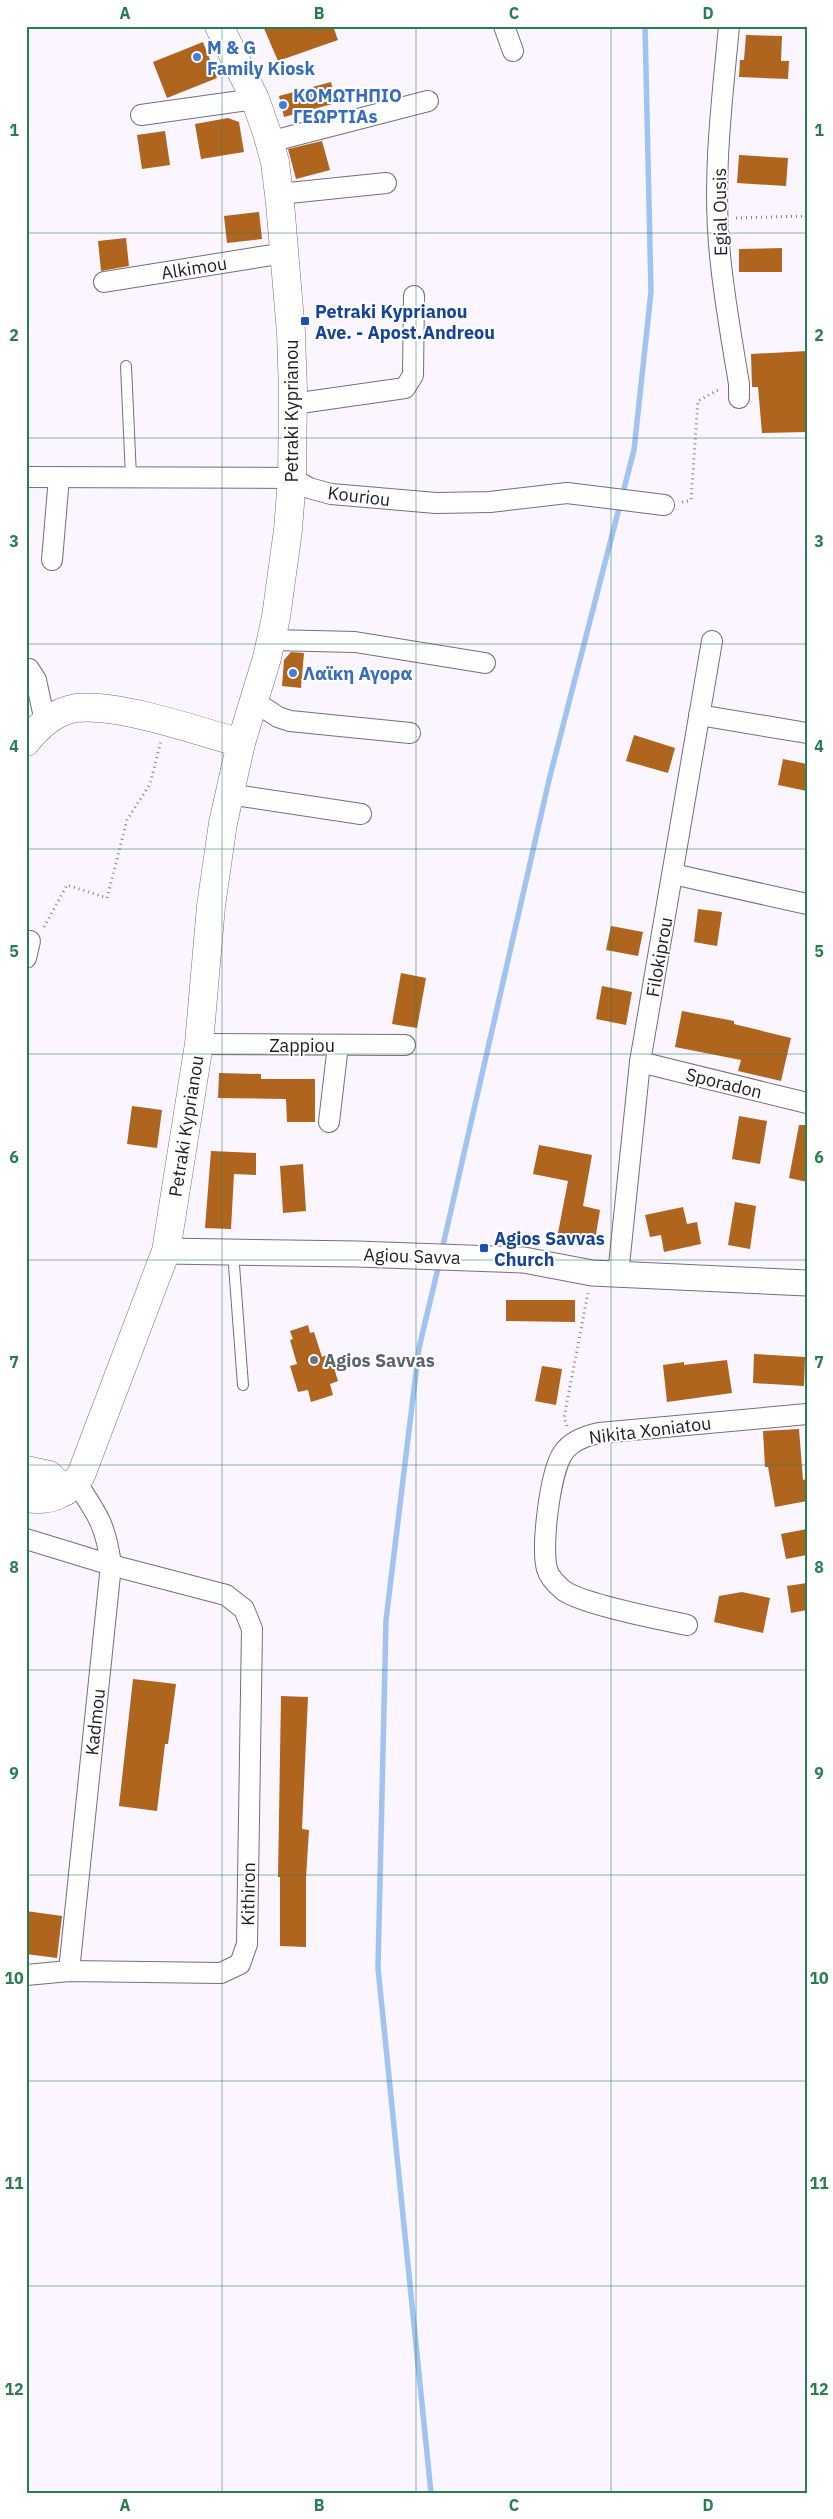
<svg xmlns="http://www.w3.org/2000/svg" width="833" height="2519" viewBox="0 0 833 2519" font-family="'IBM Plex Sans',sans-serif">
  <style>
    .lines { fill: none; stroke-linecap: round; stroke-linejoin: round }
    .stream { stroke: #a1c3f1; stroke-width: 5.5 }
    .building { fill: #af651d }
    .service-casing { stroke: #776e7d; stroke-width: 12 }
    .minor-casing { stroke: #776e7d; stroke-width: 22 }
    .tertiary-casing { stroke: #776e7d; stroke-width: 27 }
    .secondary-casing { stroke: #776e7d; stroke-width: 29 }
    .path { stroke: #87828a; stroke-width: 3; stroke-dasharray: 1 4; stroke-linecap: butt }
    .service { stroke: #fff; stroke-width: 10 }
    .minor { stroke: #fff; stroke-width: 20 }
    .tertiary { stroke: #fff; stroke-width: 25 }
    .secondary { stroke: #fff; stroke-width: 28 }
    .grid { fill: none; stroke: #2a7d50; stroke-width: 1; stroke-opacity: 0.55 }
    .shop-dot { fill: #3f7fe0; stroke: #fff; stroke-width: 2 }
    .transit-dot { fill: #1a4fb4; stroke: #fff; stroke-width: 2 }
    .worship-dot { fill: #6b7280; stroke: #fff; stroke-width: 2 }
    .labels { text-anchor: middle; dominant-baseline: central; stroke-width: 4; stroke-linejoin: round; paint-order: stroke }
    .shop-label { font-size: 18px; font-weight: bold; fill: #366cbe; stroke: #fff; text-anchor: start }
    .street-label { font-size: 18px; fill: #201c22; stroke: #fff }
    .transit-label { font-size: 18px; font-weight: bold; fill: #164399; stroke: #fff; text-anchor: start }
    .worship-label { font-size: 18px; font-weight: bold; fill: #5b616d; stroke: #fff; text-anchor: start }
    .neatline { fill: none; stroke: #2a7d50; stroke-width: 2 }
    .grid-label { font-size: 16px; text-anchor: middle; font-weight: bold; fill: #2a7d50 }
  </style>
  <rect width="100%" height="100%" fill="#fbf5ff"/>
  <g class="lines">
    <!-- stream -->
    <g class="stream">
      <path d="M 442,1250 L 549,780 L 634,450 L 651,292 L 645,26"/>
      <path d="M 431,2493 L 378,1968 L 386,1620 L 419,1348 L 439,1264"/>
    </g>
  </g>
  <!-- building -->
  <g class="building">
    <path d="M 263,26 L 333,26 L 338,40 L 278,61 Z"/>
    <path d="M 746,35 L 782,36 L 781,61 L 789,61 L 788,79 L 739,77 L 740,60 L 744,60 Z"/>
    <path d="M 203,42 L 217,78 L 167,98 L 153,62 Z"/>
    <path d="M 331,82 L 336,103 L 284,117 L 279,96 Z"/>
    <path d="M 228,118 L 239,122 L 244,152 L 201,159 L 195,124 Z"/>
    <path d="M 165,131 L 170,165 L 142,169 L 137,135 Z"/>
    <path d="M 322,141 L 330,170 L 296,179 L 288,149 Z"/>
    <path d="M 739,155 L 788,158 L 786,186 L 737,183 Z"/>
    <path d="M 259,212 L 262,239 L 227,243 L 224,216 Z"/>
    <path d="M 126,238 L 129,266 L 101,271 L 98,241 Z"/>
    <path d="M 782,248 L 782,272 L 739,272 L 739,249 Z"/>
    <path d="M 807,351 L 807,432 L 762,433 L 758,387 L 752,387 L 751,354 Z"/>
    <path d="M 291,652 L 304,653 L 301,688 L 282,686 L 284,660 Z"/>
    <path d="M 634,735 L 675,748 L 668,773 L 626,761 Z"/>
    <path d="M 783,759 L 807,764 L 807,791 L 778,785 Z"/>
    <path d="M 698,909 L 722,912 L 717,946 L 694,942 Z"/>
    <path d="M 611,926 L 643,932 L 638,956 L 606,950 Z"/>
    <path d="M 401,973 L 426,978 L 417,1028 L 392,1024 Z"/>
    <path d="M 602,986 L 632,992 L 626,1025 L 596,1019 Z"/>
    <path d="M 682,1011 L 734,1021 L 734,1024 L 791,1038 L 781,1081 L 738,1071 L 741,1060 L 675,1047 Z"/>
    <path d="M 219,1073 L 261,1074 L 261,1079 L 315,1079 L 315,1122 L 287,1122 L 286,1099 L 218,1098 Z"/>
    <path d="M 132,1106 L 162,1110 L 157,1148 L 127,1144 Z"/>
    <path d="M 739,1116 L 767,1121 L 760,1164 L 732,1159 Z"/>
    <path d="M 799,1125 L 807,1125 L 807,1182 L 789,1178 Z"/>
    <path d="M 539,1145 L 592,1155 L 583,1206 L 600,1210 L 595,1240 L 558,1233 L 568,1181 L 533,1174 Z"/>
    <path d="M 211,1151 L 256,1153 L 256,1175 L 234,1174 L 231,1229 L 205,1228 Z"/>
    <path d="M 303,1164 L 306,1211 L 283,1213 L 280,1166 Z"/>
    <path d="M 735,1202 L 756,1206 L 750,1249 L 728,1245 Z"/>
    <path d="M 683,1207 L 687,1224 L 697,1222 L 701,1244 L 664,1252 L 661,1235 L 650,1237 L 645,1215 Z"/>
    <path d="M 506,1300 L 575,1300 L 575,1322 L 506,1321 Z"/>
    <path d="M 308,1325 L 310,1333 L 314,1332 L 322,1357 L 330,1354 L 338,1381 L 330,1384 L 333,1395 L 311,1402 L 308,1390 L 298,1392 L 290,1366 L 297,1364 L 290,1340 L 293,1339 L 290,1331 Z"/>
    <path d="M 754,1354 L 805,1357 L 804,1386 L 753,1383 Z"/>
    <path d="M 727,1360 L 732,1393 L 667,1402 L 663,1365 L 684,1362 L 684,1365 Z"/>
    <path d="M 542,1366 L 562,1369 L 556,1405 L 535,1401 Z"/>
    <path d="M 799,1429 L 803,1480 L 807,1479 L 807,1501 L 775,1507 L 768,1467 L 765,1467 L 763,1431 Z"/>
    <path d="M 807,1529 L 807,1555 L 786,1559 L 781,1534 Z"/>
    <path d="M 807,1583 L 807,1610 L 791,1613 L 787,1586 Z"/>
    <path d="M 742,1592 L 770,1598 L 763,1633 L 714,1622 L 719,1596 Z"/>
    <path d="M 133,1679 L 176,1684 L 168,1744 L 165,1744 L 157,1811 L 119,1806 Z"/>
    <path d="M 281,1696 L 308,1697 L 302,1829 L 309,1830 L 306,1878 L 306,1947 L 280,1946 L 280,1877 L 278,1877 Z"/>
    <path d="M 26,1911 L 62,1916 L 57,1958 L 26,1954 Z"/>
  </g>
  <g class="lines">
    <!-- service casing -->
    <g class="service-casing">
      <g id="service">
        <path d="M 126,366 L 131,477"/>
        <path d="M 233,1252 L 243,1385"/>
      </g>
    </g>
    <!-- minor casing -->
    <g class="minor-casing">
      <g id="minor">
        <path d="M 504,26 L 513,51"/>
        <path d="M 729,26 C 722,101 712,179 720,255 C 724,298 732,341 739,384 L 739,398"/>
        <path d="M 141,115 L 255,99"/>
        <path d="M 269,142 L 428,101"/>
        <path d="M 279,194 L 386,183"/>
        <path d="M 104,282 L 285,253"/>
        <path d="M 293,404 L 405,388 L 413,375 L 414,296"/>
        <path d="M 26,477 L 292,478 L 309,488 L 331,494 L 436,503 L 490,502 L 567,493 L 664,505"/>
        <path d="M 52,560 L 59,477"/>
        <path d="M 271,640 L 355,642 L 485,663"/>
        <path d="M 26,669 L 29,669 L 36,680 L 45,722"/>
        <path d="M 255,702 L 278,717 L 290,721 L 410,733"/>
        <path d="M 699,715 L 807,733"/>
        <path d="M 228,794 L 361,814"/>
        <path d="M 673,874 L 807,904"/>
        <path d="M 26,958 L 30,941"/>
        <path d="M 199,1044 L 405,1045"/>
        <path d="M 640,1062 L 807,1103"/>
        <path d="M 329,1122 L 338,1045"/>
        <path d="M 618,1275 L 640,1062 L 712,641"/>
        <path d="M 26,1539 L 111,1565 L 226,1595 L 244,1609 L 252,1629 L 247,1944 L 240,1964 L 221,1973 L 69,1971 L 26,1975"/>
        <path d="M 687,1625 C 660,1619 581,1604 563,1590 C 556,1584 549,1577 547,1569 C 541,1547 550,1472 563,1453 C 571,1441 585,1436 599,1433 L 807,1414"/>
        <path d="M 69,1971 L 111,1565 C 106,1526 98,1515 76,1482"/>
      </g>
    </g>
    <!-- tertiary casing -->
    <g class="tertiary-casing">
      <path id="tertiary" d="M 166,1251 L 357,1254 L 524,1260 L 592,1273 L 807,1283"/>
    </g>
    <!-- secondary casing -->
    <g class="secondary-casing">
      <g id="secondary">
        <path d="M 26,742 C 38,726 56,711 76,708 C 118,703 198,731 241,743"/>
        <path d="M 26,1470 L 49,1475 L 66,1491"/>
        <path d="M 26,1498 C 50,1502 66,1495 81,1475 L 166,1251 L 199,1044 L 211,906 L 223,823 L 241,743 L 267,658 L 276,617 L 288,530 L 292,478 L 293,391 L 291,333 L 280,203 L 275,162 L 267,133 L 255,99 L 219,26"/>
      </g>
    </g>
    <!-- path -->
    <g class="path">
      <path d="M 736,218 L 807,216"/>
      <path d="M 682,502 L 691,500 L 698,401 L 720,389"/>
      <path d="M 44,927 L 67,885 L 107,898 L 127,820 L 150,784 L 161,741"/>
      <path d="M 567,1426 L 564,1418 L 588,1293"/>
    </g>
    <!-- service -->
    <use href="#service" class="service"/>
    <!-- minor -->
    <use href="#minor" class="minor"/>
    <!-- tertiary -->
    <use href="#tertiary" class="tertiary"/>
    <!-- secondary -->
    <use href="#secondary" class="secondary"/>
  </g>
  <!-- grid -->
  <path class="grid" d="M 222,26 L 222,2493M 416,26 L 416,2493M 611,26 L 611,2493M 26,233 L 807,233M 26,438 L 807,438M 26,644 L 807,644M 26,849 L 807,849M 26,1054 L 807,1054M 26,1260 L 807,1260M 26,1465 L 807,1465M 26,1670 L 807,1670M 26,1875 L 807,1875M 26,2081 L 807,2081M 26,2286 L 807,2286"/>
  <!-- markers -->
  <g class="shop-dot">
    <circle cx="197" cy="57" r="5"/>
    <circle cx="283" cy="105" r="5"/>
    <circle cx="293" cy="673" r="5"/>
  </g>
  <g class="transit-dot">
    <rect x="300" y="316" width="10" height="10" rx="2.5"/>
    <rect x="479" y="1243" width="10" height="10" rx="2.5"/>
  </g>
  <circle class="worship-dot" cx="314" cy="1360" r="5"/>
  <g class="labels">
    <!-- shop labels -->
    <g class="shop-label">
      <text x="207" y="47">M &amp; G<tspan x="207" dy="21">Family Kiosk</tspan></text>
      <text x="293" y="95">ΚΟΜΩΤΗΠΙΟ<tspan x="293" dy="21">ΓΕΩΡΤΙΑs</tspan></text>
      <text x="303" y="673">Λαϊκη Αγορα</text>
    </g>
    <!-- street labels -->
    <g class="street-label">
      <text transform="translate(720 212) rotate(-91)">Egial Ousis</text>
      <text transform="translate(194 268) rotate(-9)">Alkimou</text>
      <text transform="translate(291 411) rotate(-90)">Petraki Kyprianou</text>
      <text transform="translate(359 496) rotate(7)">Kouriou</text>
      <text transform="translate(659 957) rotate(-80)">Filokiprou</text>
      <text x="302" y="1045">Zappiou</text>
      <text transform="translate(724 1083) rotate(14)">Sporadon</text>
      <text transform="translate(186 1126) rotate(-81)">Petraki Kyprianou</text>
      <text transform="translate(412 1256) rotate(2)">Agiou Savva</text>
      <text transform="translate(650 1430) rotate(-7)">Nikita Xoniatou</text>
      <text transform="translate(95 1722) rotate(-84)">Kadmou</text>
      <text transform="translate(248 1894) rotate(-89)">Kithiron</text>
    </g>
    <!-- transit labels -->
    <g class="transit-label">
      <text x="315" y="311">Petraki Kyprianou<tspan x="315" dy="21">Ave. - Apost.Andreou</tspan></text>
      <text x="494" y="1238">Agios Savvas<tspan x="494" dy="21">Church</tspan></text>
    </g>
    <!-- worship labels -->
    <g class="worship-label">
      <text x="324" y="1360">Agios Savvas</text>
    </g>
  </g>
  <!-- border -->
  <rect width="833" height="2519" fill="none" stroke="#ffffff" stroke-width="55"/>
  <rect x="28" y="28" width="778" height="2464" class="neatline"/>
  <g class="grid-label">
    <text x="125" y="19">A</text>
    <text x="319" y="19">B</text>
    <text x="514" y="19">C</text>
    <text x="708" y="19">D</text>
    <text x="14" y="136">1</text>
    <text x="819" y="136">1</text>
    <text x="14" y="341">2</text>
    <text x="819" y="341">2</text>
    <text x="14" y="547">3</text>
    <text x="819" y="547">3</text>
    <text x="14" y="752">4</text>
    <text x="819" y="752">4</text>
    <text x="14" y="957">5</text>
    <text x="819" y="957">5</text>
    <text x="14" y="1163">6</text>
    <text x="819" y="1163">6</text>
    <text x="14" y="1368">7</text>
    <text x="819" y="1368">7</text>
    <text x="14" y="1573">8</text>
    <text x="819" y="1573">8</text>
    <text x="14" y="1779">9</text>
    <text x="819" y="1779">9</text>
    <text x="14" y="1984">10</text>
    <text x="819" y="1984">10</text>
    <text x="14" y="2189">11</text>
    <text x="819" y="2189">11</text>
    <text x="14" y="2395">12</text>
    <text x="819" y="2395">12</text>
    <text x="125" y="2511">A</text>
    <text x="319" y="2511">B</text>
    <text x="514" y="2511">C</text>
    <text x="708" y="2511">D</text>
  </g>
</svg>
